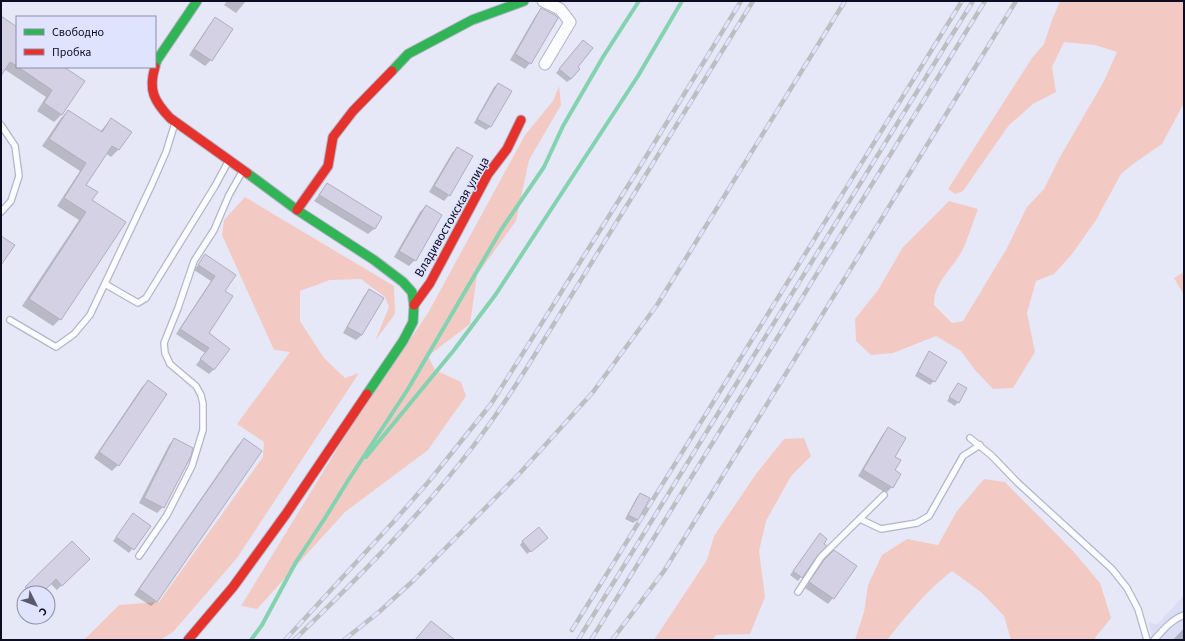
<svg xmlns="http://www.w3.org/2000/svg" width="1185" height="641" viewBox="0 0 1185 641" font-family="'Source Sans 3',sans-serif">
  <style>
    .built { fill: #daddf4 }
    .green { fill: #f2cac3 }
    .shadow { fill: #0003 }
    .lines { fill: none; stroke-linecap: round; stroke-linejoin: round }
    .stream { stroke: #83d2b0; stroke-width: 4 }
    .building { fill: #d5d1e4; stroke: #b0adbf }
    .lane-casing { stroke: #b4b6c8; stroke-width: 8 }
    .street-casing { stroke: #b4b6c8; stroke-width: 13 }
    .fast-casing { stroke: #b4b6c8; stroke-width: 11 }
    .jam-casing { stroke: #b4b6c8; stroke-width: 11 }
    .lane { stroke: #fbfcfe; stroke-width: 5.5 }
    .street { stroke: #fbfcfe; stroke-width: 11 }
    .fast { stroke: #30b455; stroke-width: 9 }
    .jam { stroke: #e5322d; stroke-width: 9 }
    .rail-casing { stroke: #bcbec2; stroke-width: 4.5 }
    .rail { stroke: #e0e3fd; stroke-width: 3; stroke-dasharray: 9; stroke-linecap: butt }
    .labels { text-anchor: middle; dominant-baseline: central; stroke-width: 3; stroke-linejoin: round; paint-order: stroke }
    .street-label { font-size: 13px; fill: #0c0c22; stroke: #e0e3fd }
  </style>
  <rect width="100%" height="100%" fill="#e6e8f7"/>
  <!-- built -->
  <path class="built" d="M 1184,595 L 1184,640 L 1152,640 L 1149,622 L 1154,624 L 1158,624 Z"/>
  <!-- green -->
  <g class="green">
    <path d="M 1060,1 L 1184,1 L 1184,103 L 1162,144 L 1133,164 L 1121,174 L 1096,220 L 1072,254 L 1054,274 L 1036,281 L 1027,313 L 1035,352 L 1013,388 L 993,389 L 975,370 L 961,351 L 936,336 L 893,353 L 871,355 L 856,341 L 855,319 L 878,290 L 903,247 L 949,201 L 978,209 C 973,222 969,235 964,247 C 955,267 933,282 934,305 L 952,323 L 963,321 L 1007,248 L 1027,207 L 1044,189 L 1060,157 L 1104,81 L 1117,52 L 1095,45 L 1064,42 L 1052,67 L 1056,92 L 1033,104 L 1009,125 L 963,191 L 955,194 L 948,189 L 1032,58 L 1044,44 L 1052,20 Z"/>
    <path d="M 559,86 L 561,105 L 529,160 L 516,221 L 477,275 L 470,324 L 428,356 L 435,370 L 461,382 L 466,396 L 428,450 L 345,512 L 257,609 L 241,606 L 353,423 L 428,313 L 525,135 L 553,101 Z"/>
    <path d="M 245,197 L 394,286 L 395,314 L 375,341 L 389,307 L 385,297 L 361,279 L 330,280 L 300,291 L 300,321 L 324,358 L 345,378 L 359,373 L 237,558 L 173,632 L 160,640 L 84,640 L 119,605 L 159,602 L 263,457 L 264,442 L 237,424 L 290,352 L 274,350 L 222,235 L 224,220 Z"/>
    <path d="M 1184,272 L 1184,295 L 1174,278 Z"/>
    <path d="M 804,438 L 811,456 L 791,476 L 766,521 L 759,551 L 765,597 L 750,634 L 716,635 L 712,640 L 654,640 L 707,560 L 714,536 L 756,474 L 784,439 Z"/>
    <path d="M 984,479 L 1005,482 L 1073,551 L 1100,583 L 1111,618 L 1095,638 L 1096,640 L 1011,640 L 1004,616 L 981,592 L 952,571 C 927,590 907,615 887,640 L 855,640 L 864,612 L 868,585 L 882,555 L 907,539 L 938,545 L 957,511 Z"/>
  </g>
  <!-- shadow -->
  <g class="shadow">
    <path d="M 227,1 L 246,1 L 236,13 L 224,5 Z"/>
    <path d="M 541,9 L 530,63 L 525,69 L 510,60 L 536,15 Z"/>
    <path d="M 1,17 L 17,28 L 17,67 L 62,67 L 84,81 L 61,115 L 54,122 L 37,111 L 46,97 L 4,69 L 1,73 Z"/>
    <path d="M 216,18 L 232,29 L 211,60 L 205,66 L 189,55 L 210,24 Z"/>
    <path d="M 579,45 L 576,68 L 571,79 L 567,82 L 556,73 Z"/>
    <path d="M 498,84 L 511,91 L 490,127 L 486,130 L 474,123 L 494,87 Z"/>
    <path d="M 68,111 L 100,132 L 111,119 L 130,132 L 118,150 L 111,157 L 105,153 L 84,185 L 91,201 L 60,319 L 53,326 L 22,306 L 79,220 L 57,206 L 80,171 L 42,146 L 61,118 Z"/>
    <path d="M 457,148 L 449,195 L 444,201 L 429,192 L 452,153 Z"/>
    <path d="M 327,185 L 381,218 L 374,229 L 368,234 L 314,201 Z"/>
    <path d="M 426,206 L 415,260 L 409,266 L 394,257 L 420,212 Z"/>
    <path d="M 205,256 L 224,291 L 207,333 L 214,369 L 209,374 L 196,365 L 205,353 L 176,334 L 211,281 L 194,270 Z"/>
    <path d="M 369,290 L 383,298 L 362,335 L 356,340 L 343,333 L 364,296 Z"/>
    <path d="M 929,353 L 934,381 L 930,385 L 915,376 L 926,356 Z"/>
    <path d="M 148,382 L 166,394 L 118,465 L 112,471 L 94,458 L 142,387 Z"/>
    <path d="M 958,384 L 958,402 L 955,406 L 947,401 Z"/>
    <path d="M 888,428 L 894,457 L 892,487 L 886,493 L 858,476 L 883,434 Z"/>
    <path d="M 174,439 L 163,507 L 157,513 L 139,503 L 169,445 Z"/>
    <path d="M 244,439 L 157,601 L 151,606 L 134,595 L 238,445 Z"/>
    <path d="M 641,494 L 649,499 L 637,520 L 633,523 L 625,519 L 637,497 Z"/>
    <path d="M 130,518 L 150,526 L 129,553 L 113,541 Z"/>
    <path d="M 820,535 L 817,554 L 798,581 L 790,575 Z"/>
    <path d="M 523,541 L 543,542 L 527,554 L 520,545 Z"/>
    <path d="M 72,543 L 88,559 L 57,590 L 50,583 L 41,593 L 24,593 L 24,596 L 21,593 Z"/>
    <path d="M 834,552 L 855,566 L 833,598 L 828,604 L 805,588 L 819,567 Z"/>
    <path d="M 1184,628 L 1184,640 L 1173,640 Z"/>
  </g>
  <g class="lines">
    <!-- stream -->
    <g class="stream">
      <path d="M 366,457 L 454,350 L 496,294 L 638,76 L 682,1"/>
      <path d="M 251,640 L 262,625 L 296,562 L 325,518 L 349,479 L 408,389 L 501,230 L 544,167 L 563,126 L 603,57 L 639,1"/>
    </g>
  </g>
  <!-- building -->
  <g class="building">
    <path d="M 541,8 L 555,15 L 558,18 L 531,64 L 515,54 Z"/>
    <path d="M 1,16 L 17,27 L 17,66 L 10,62 L 1,76 Z"/>
    <path d="M 215,17 L 233,29 L 212,61 L 194,49 Z"/>
    <path d="M 583,40 L 593,48 L 578,67 L 580,69 L 571,79 L 559,69 Z"/>
    <path d="M 18,67 L 64,67 L 85,81 L 62,115 L 44,103 L 52,90 Z"/>
    <path d="M 498,83 L 512,91 L 491,127 L 477,119 Z"/>
    <path d="M 68,110 L 102,132 L 111,118 L 132,132 L 119,150 L 112,146 L 86,185 L 98,192 L 92,200 L 126,222 L 61,320 L 29,299 L 86,212 L 64,198 L 86,163 L 49,139 Z"/>
    <path d="M 457,147 L 473,156 L 450,196 L 434,186 Z"/>
    <path d="M 327,183 L 382,217 L 375,229 L 319,195 Z"/>
    <path d="M 426,205 L 442,215 L 416,261 L 399,251 Z"/>
    <path d="M 1,236 L 15,245 L 1,265 Z"/>
    <path d="M 205,254 L 236,275 L 225,291 L 233,296 L 209,333 L 230,349 L 214,370 L 200,359 L 209,348 L 180,329 L 215,276 L 198,265 Z"/>
    <path d="M 369,289 L 384,298 L 362,335 L 347,327 Z"/>
    <path d="M 929,351 L 947,362 L 935,382 L 918,372 Z"/>
    <path d="M 148,380 L 167,394 L 119,466 L 99,452 Z"/>
    <path d="M 958,383 L 967,388 L 959,403 L 949,397 Z"/>
    <path d="M 888,427 L 906,438 L 895,457 L 901,460 L 895,470 L 901,474 L 893,488 L 863,470 Z"/>
    <path d="M 174,438 L 193,448 L 191,456 L 164,508 L 144,498 Z"/>
    <path d="M 244,438 L 262,451 L 157,602 L 139,589 Z"/>
    <path d="M 640,493 L 650,498 L 638,520 L 628,515 Z"/>
    <path d="M 133,513 L 151,526 L 134,550 L 116,537 Z"/>
    <path d="M 539,527 L 548,538 L 531,552 L 522,541 Z"/>
    <path d="M 820,533 L 827,539 L 824,544 L 827,546 L 818,555 L 802,578 L 793,571 Z"/>
    <path d="M 72,541 L 90,559 L 62,586 L 56,579 L 42,593 L 31,593 L 25,587 Z"/>
    <path d="M 834,550 L 857,566 L 834,599 L 809,582 L 824,560 Z"/>
    <path d="M 431,621 L 455,640 L 415,640 Z"/>
  </g>
  <g class="lines">
    <!-- lane casing -->
    <g class="lane-casing">
      <g id="lane">
        <path d="M 1,125 L 15,146 L 19,176 L 11,201 L 1,212"/>
        <path d="M 105,284 L 138,303 L 146,298 L 215,186 L 228,162"/>
        <path d="M 10,320 L 56,347 L 74,334 L 90,315 L 152,184 L 166,152 L 175,123"/>
        <path d="M 970,438 L 992,456 L 1018,483 L 1112,569 L 1127,588 L 1138,609 L 1147,640"/>
        <path d="M 860,519 L 881,529 L 917,523 L 929,516 L 963,456 L 980,445"/>
        <path d="M 139,556 L 167,515 L 192,466 L 203,430 L 203,404 L 201,395 L 196,386 L 170,364 L 165,353 L 164,343 L 178,308 L 194,261 L 214,230 L 229,195 L 242,172"/>
        <path d="M 798,592 L 821,557 L 884,495"/>
        <path d="M 1154,640 C 1163,630 1171,620 1184,615"/>
      </g>
    </g>
    <!-- street casing -->
    <g class="street-casing">
      <path id="street" d="M 543,1 L 560,9 L 570,22 L 545,64"/>
    </g>
    <!-- fast casing -->
    <g class="fast-casing">
      <g id="fast">
        <path d="M 155,66 L 157,60 L 197,1"/>
        <path d="M 392,71 L 408,54 L 472,20 L 524,1"/>
        <path d="M 247,173 L 297,210 L 374,260 L 403,282 L 412,292 L 414,305 L 413,322 L 403,341 L 367,394"/>
      </g>
    </g>
    <!-- jam casing -->
    <g class="jam-casing">
      <g id="jam">
        <path d="M 155,67 C 148,90 154,101 170,118 L 247,173"/>
        <path d="M 297,210 L 328,166 L 333,137 L 353,111 L 392,71"/>
        <path d="M 414,305 L 430,283 L 488,174 L 507,149 L 521,120"/>
        <path d="M 188,640 L 233,587 L 286,514 L 367,394"/>
      </g>
    </g>
    <!-- lane -->
    <use href="#lane" class="lane"/>
    <!-- street -->
    <use href="#street" class="street"/>
    <!-- fast -->
    <use href="#fast" class="fast"/>
    <!-- jam -->
    <use href="#jam" class="jam"/>
    <!-- rail casing -->
    <g class="rail-casing">
      <g id="rail">
        <path d="M 572,630 L 962,1"/>
        <path d="M 285,640 L 396,519 L 430,480 L 491,404 L 636,173 L 741,1"/>
        <path d="M 294,640 C 356,580 418,518 471,449 C 491,423 509,396 526,369 L 753,1"/>
        <path d="M 344,640 L 379,612 L 414,580 L 520,473 L 593,392 L 657,305 L 845,1"/>
        <path d="M 578,640 L 973,1"/>
        <path d="M 591,640 L 985,1"/>
        <path d="M 612,640 L 664,571 L 1016,1"/>
      </g>
    </g>
    <!-- rail -->
    <use href="#rail" class="rail"/>
  </g>
  <g class="labels">
    <!-- street labels -->
    <g class="street-label">
      <text transform="translate(452 217) rotate(-60)">Владивостокская улица</text>
    </g>
  </g>
  <!-- border -->
  <rect width="1185" height="641" fill="none" stroke="#0c0c22" stroke-width="4"/>
  <!-- legend -->
  <rect x="16" y="16" width="140" height="52" fill="#e0e3fd" stroke="#8b8da5"/>
  <rect x="24" y="29" width="20" height="6" fill="#30b455" stroke="#8b8da5"/>
  <text x="52" y="36" font-size="12" fill="#0c0c22">Свободно</text>
  <rect x="24" y="49" width="20" height="6" fill="#e5322d" stroke="#8b8da5"/>
  <text x="52" y="56" font-size="12" fill="#0c0c22">Пробка</text>
  <!-- north arrow -->
  <g transform="translate(36 605) rotate(132)"><circle r="19" fill="#e0e3fd" stroke="#8b8da5"/>
  <path d="M0-3L7 15L0 10L-7 15Z" fill="#58596d"/>
  <text y="-6" font-size="11" font-weight="bold" text-anchor="middle" fill="#0c0c22">С</text>
  </g>
</svg>
